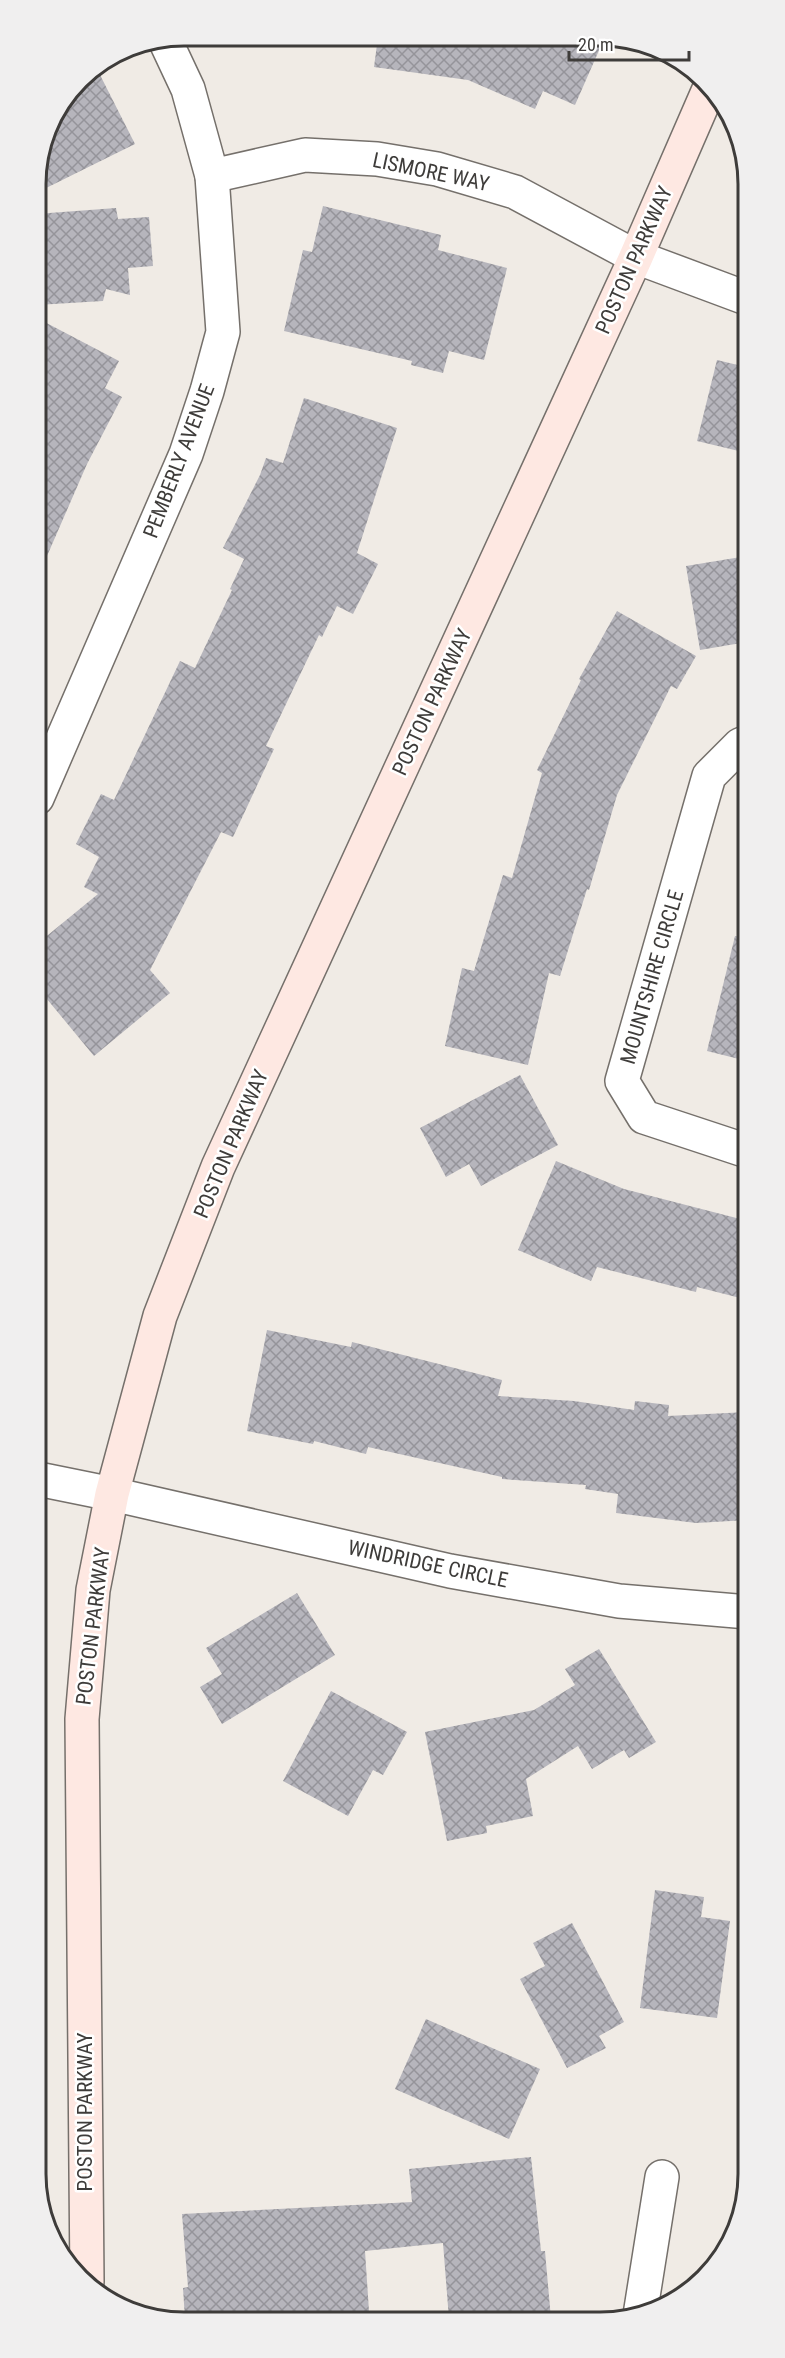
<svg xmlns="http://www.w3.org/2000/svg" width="785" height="2358" viewBox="0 0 785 2358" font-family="'Roboto Condensed',sans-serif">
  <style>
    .building { fill: url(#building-cross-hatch) }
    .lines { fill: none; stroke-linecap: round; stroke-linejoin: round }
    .street-casing { stroke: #75706b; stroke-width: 36 }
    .secondary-casing { stroke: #75706b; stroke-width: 36 }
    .street { stroke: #fff; stroke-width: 33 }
    .secondary { stroke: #fee8e2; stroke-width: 33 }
    .labels { text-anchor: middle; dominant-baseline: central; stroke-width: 5; stroke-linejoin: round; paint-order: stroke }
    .street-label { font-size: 21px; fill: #3e3c3a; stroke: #fff }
    .rim { fill: none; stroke: #3e3c3a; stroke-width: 3 }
  </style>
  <defs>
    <pattern id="building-cross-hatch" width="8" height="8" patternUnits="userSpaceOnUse" patternTransform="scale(1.5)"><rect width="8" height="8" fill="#b6b5bc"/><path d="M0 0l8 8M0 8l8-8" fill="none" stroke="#95949a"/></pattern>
  </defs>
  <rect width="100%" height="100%" fill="#f0ebe5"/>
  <!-- building -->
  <g class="building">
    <path d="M 378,37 L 576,39 L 604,39 L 575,105 L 543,91 L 535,109 L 468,80 L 374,67 Z"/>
    <path d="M 96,67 L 135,144 L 36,193 L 36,175 L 52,119 L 86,73 Z"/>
    <path d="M 323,206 L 441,235 L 438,250 L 507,268 L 484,360 L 449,351 L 443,373 L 411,365 L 412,361 L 284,331 L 303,250 L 312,252 Z"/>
    <path d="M 116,208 L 118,219 L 149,217 L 153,266 L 128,268 L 130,295 L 106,289 L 103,301 L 37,305 L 36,214 Z"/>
    <path d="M 37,318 L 119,361 L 105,388 L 122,397 L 87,464 L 37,579 Z"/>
    <path d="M 717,360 L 746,367 L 747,453 L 697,441 Z"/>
    <path d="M 304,398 L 397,428 L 357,553 L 378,564 L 353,614 L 337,606 L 322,637 L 319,635 L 266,746 L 274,749 L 233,837 L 221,832 L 150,970 L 170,993 L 94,1056 L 37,987 L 37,944 L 98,894 L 84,887 L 99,857 L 76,844 L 101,794 L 114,800 L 180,661 L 195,668 L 232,590 L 230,589 L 244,559 L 223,548 L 260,475 L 266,458 L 283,463 Z"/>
    <path d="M 747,556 L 747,642 L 700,650 L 686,566 Z"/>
    <path d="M 617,611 L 696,656 L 677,689 L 671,686 L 617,795 L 589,890 L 587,889 L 560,976 L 549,973 L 528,1065 L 445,1046 L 462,968 L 474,971 L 503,875 L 512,878 L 542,773 L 537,770 L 581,680 L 579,679 Z"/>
    <path d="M 735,936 L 747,937 L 747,1061 L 707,1051 Z"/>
    <path d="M 520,1075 L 558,1145 L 481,1186 L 469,1164 L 446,1177 L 420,1128 Z"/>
    <path d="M 556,1161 L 624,1189 L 748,1221 L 748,1300 L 697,1287 L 696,1292 L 597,1267 L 591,1281 L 518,1250 Z"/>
    <path d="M 267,1330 L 351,1347 L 352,1342 L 502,1380 L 498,1396 L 574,1401 L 634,1410 L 635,1401 L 669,1405 L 668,1416 L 747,1412 L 748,1520 L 696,1523 L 616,1513 L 618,1494 L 585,1489 L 586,1485 L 502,1479 L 502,1477 L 368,1447 L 366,1454 L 314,1441 L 313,1444 L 247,1431 Z"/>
    <path d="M 297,1593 L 335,1655 L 222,1724 L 200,1687 L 222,1674 L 206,1648 Z"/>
    <path d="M 599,1649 L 656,1742 L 629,1758 L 624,1750 L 592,1769 L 578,1746 L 526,1779 L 533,1816 L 486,1826 L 487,1833 L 447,1841 L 425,1732 L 534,1710 L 575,1685 L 565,1669 Z"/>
    <path d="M 331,1691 L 407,1732 L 383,1775 L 373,1770 L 348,1816 L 283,1781 Z"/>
    <path d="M 655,1890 L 704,1897 L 701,1917 L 730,1921 L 717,2018 L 640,2008 Z"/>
    <path d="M 572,1923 L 624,2022 L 599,2036 L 606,2048 L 567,2068 L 520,1979 L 545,1966 L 533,1943 Z"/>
    <path d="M 426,2019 L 540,2069 L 509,2139 L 395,2089 Z"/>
    <path d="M 531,2157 L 541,2251 L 545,2251 L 551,2319 L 449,2319 L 443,2243 L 365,2251 L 369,2311 L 265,2317 L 265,2319 L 185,2319 L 183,2288 L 188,2287 L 182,2214 L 412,2202 L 409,2169 Z"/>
  </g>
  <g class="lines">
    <!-- street casing -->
    <g class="street-casing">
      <g id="street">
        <path d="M 212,176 L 305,155 L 377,159 L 437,169 L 515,192 L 636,257 L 746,298"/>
        <path d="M 747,742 L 740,745 L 709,776 L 622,1081 L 644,1117 L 747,1151"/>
        <path d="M 37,798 L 186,454 L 207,391 L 223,332 L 212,176 L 188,89 L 165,40"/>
        <path d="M 38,1479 L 112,1494 L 450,1571 L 619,1601 L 748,1612"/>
        <path d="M 640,2315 L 662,2177"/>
      </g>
    </g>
    <!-- secondary casing -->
    <g class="secondary-casing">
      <path id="secondary" d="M 87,2282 L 82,1719 L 93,1590 L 112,1494 L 160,1316 L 218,1167 L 636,257 L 710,87"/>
    </g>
    <!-- street -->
    <use href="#street" class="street"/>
    <!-- secondary -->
    <use href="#secondary" class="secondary"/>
  </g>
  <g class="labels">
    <!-- street labels -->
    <g class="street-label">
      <text transform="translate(431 172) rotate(12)">LISMORE WAY</text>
      <text transform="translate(634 260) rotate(-66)">POSTON PARKWAY</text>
      <text transform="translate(179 461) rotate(-69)">PEMBERLY AVENUE</text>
      <text transform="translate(432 702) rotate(-65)">POSTON PARKWAY</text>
      <text transform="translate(652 977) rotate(-74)">MOUNTSHIRE CIRCLE</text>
      <text transform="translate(231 1144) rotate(-67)">POSTON PARKWAY</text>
      <text transform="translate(428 1564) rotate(12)">WINDRIDGE CIRCLE</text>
      <text transform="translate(93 1626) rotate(-83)">POSTON PARKWAY</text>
      <text transform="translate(85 2112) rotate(-90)">POSTON PARKWAY</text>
    </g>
  </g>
  <!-- crop -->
  <path d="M0 0H785V2358H0ZM184 46H600A138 138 0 0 1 738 184V2174A138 138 0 0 1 600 2312H184A138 138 0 0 1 46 2174V184A138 138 0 0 1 184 46Z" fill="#f0efef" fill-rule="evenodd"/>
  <path class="rim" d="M184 46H600A138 138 0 0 1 738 184V2174A138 138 0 0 1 600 2312H184A138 138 0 0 1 46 2174V184A138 138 0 0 1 184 46Z"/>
  <!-- scale -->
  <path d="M569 51v9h120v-9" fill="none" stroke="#3e3c3a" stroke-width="3"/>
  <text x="578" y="51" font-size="18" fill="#3e3c3a" stroke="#ffffff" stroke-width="4.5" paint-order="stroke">20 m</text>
</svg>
